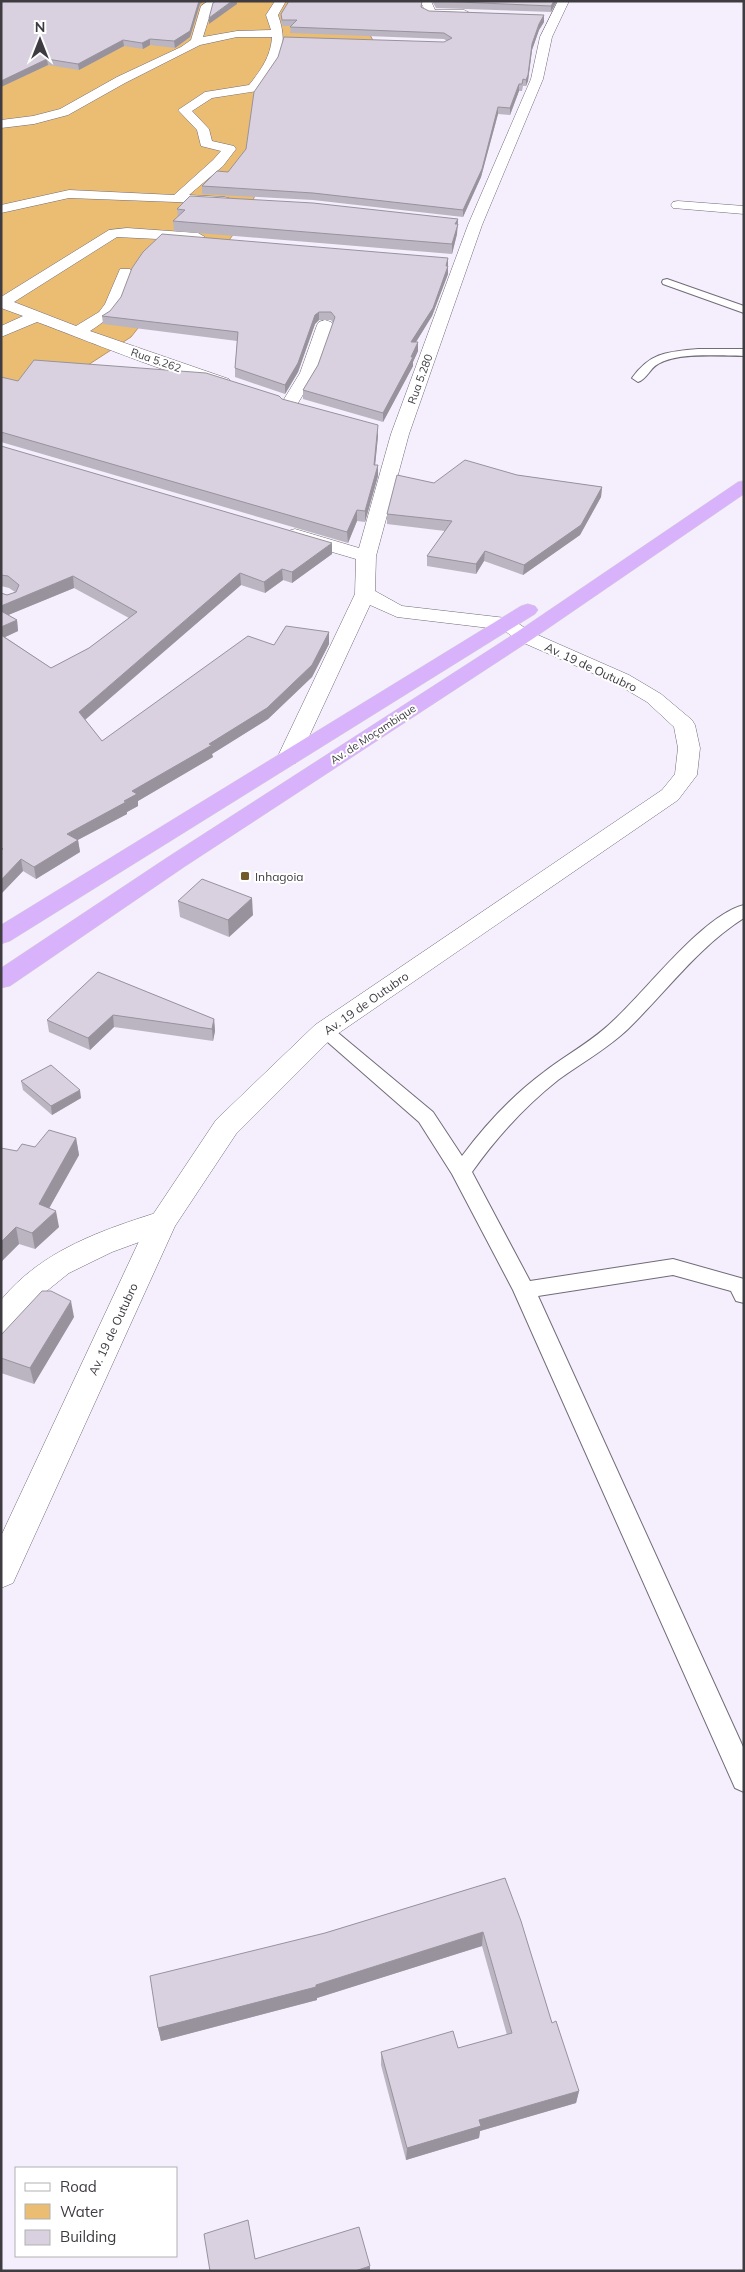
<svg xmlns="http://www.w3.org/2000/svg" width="745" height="2272" viewBox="0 0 745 2272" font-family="Mulish,sans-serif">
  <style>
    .water { fill: #ebbd72; stroke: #b79663 }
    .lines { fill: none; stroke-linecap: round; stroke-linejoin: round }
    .service-casing { stroke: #726b78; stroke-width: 2 }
    .minor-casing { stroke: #726b78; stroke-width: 1 }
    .tertiary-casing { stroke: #726b78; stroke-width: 1 }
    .trunk-casing { stroke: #d5d4d5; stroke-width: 1 }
    .service { fill: #fff; fill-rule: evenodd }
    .minor { fill: #fff; fill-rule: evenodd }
    .tertiary { fill: #fff; fill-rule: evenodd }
    .trunk { fill: #d8b2fa; fill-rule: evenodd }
    .wall { fill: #bbb4c1; fill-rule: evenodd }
    .shaded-wall { fill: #98929d }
    .building { fill: #d9d1e0; stroke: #98929d }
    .poi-dot { fill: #74592b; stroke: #fff; stroke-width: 2 }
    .labels { text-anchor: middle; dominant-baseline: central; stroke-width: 4; stroke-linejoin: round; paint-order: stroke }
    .far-street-label { font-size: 11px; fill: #3e3b41; stroke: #fff }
    .street-label { font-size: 12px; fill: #3e3b41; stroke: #fff }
    .poi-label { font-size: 12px; fill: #3e3b41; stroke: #fff; text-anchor: start }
  </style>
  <rect width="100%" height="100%" fill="#f5eefd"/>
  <!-- water -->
  <path class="water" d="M 164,1 L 352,1 L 377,48 L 264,170 L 247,217 L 215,258 L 161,299 L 131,337 L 88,365 L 1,398 L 1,80 Z"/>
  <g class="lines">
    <!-- service casing -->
    <g class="service-casing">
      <g id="service">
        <path d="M 667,279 L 744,306 L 744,313 L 663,284 L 662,282 L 663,280 Z"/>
        <path d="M 698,349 L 744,349 L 744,356 C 721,356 678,352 658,364 C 650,368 647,379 638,382 L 632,378 C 651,352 667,352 698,349 Z"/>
        <path d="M 744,905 L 744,918 C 698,947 667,991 628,1029 C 607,1049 581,1063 558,1080 C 525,1106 496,1138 472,1172 L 530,1281 L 673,1259 L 744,1279 L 744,1303 L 736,1301 L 731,1291 L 673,1275 L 538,1296 L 744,1749 L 744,1792 L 735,1788 L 513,1290 L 452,1174 L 419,1122 L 315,1031 L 317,1027 L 324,1025 L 331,1027 L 433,1112 L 462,1156 C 485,1125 513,1095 544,1072 C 567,1054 593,1041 614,1020 C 646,991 703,915 744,905 Z"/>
      </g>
    </g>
    <!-- minor casing -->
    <g class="minor-casing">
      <g id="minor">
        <path d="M 208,1 L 222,1 L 212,8 L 203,37 L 237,31 L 271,30 L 266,15 L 275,1 L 286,1 L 278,15 C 290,48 278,64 257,91 L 212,98 L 192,111 L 209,129 L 212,141 L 234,146 L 236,149 L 223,166 L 189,195 L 224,197 L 229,198 L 231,201 L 229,204 L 69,198 L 1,213 L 1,205 L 69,190 L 174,195 L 213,160 L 221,151 L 201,146 L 197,130 L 178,110 L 205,92 L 249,85 C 261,70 271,56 272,37 L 237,37 L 200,45 L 125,83 L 68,115 L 34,124 L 1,128 L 1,120 L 33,116 L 60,109 L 117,77 L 181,47 L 191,40 L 201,6 Z"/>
        <path d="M 420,1 L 431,1 L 435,10 L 464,10 L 470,13 C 464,18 429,18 423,13 L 424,8 Z"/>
        <path d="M 558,1 L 569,1 L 552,37 L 543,79 L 482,225 L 409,434 L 376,556 L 375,591 L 402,606 L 506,618 L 513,620 L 516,624 L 513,628 L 506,630 L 397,617 L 370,605 L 299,758 L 296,763 L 288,765 L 280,763 L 277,758 L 355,594 L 356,559 L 288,539 L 286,535 L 288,531 L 295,529 L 359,548 L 391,434 L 468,225 L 531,79 L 540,37 Z"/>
        <path d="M 678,201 L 744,206 L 744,214 L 673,208 L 671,205 L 673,202 Z"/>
        <path d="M 127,228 L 198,233 L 205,237 L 198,241 L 117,237 L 14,302 L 76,326 L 99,312 L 105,304 L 120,269 L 130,269 L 132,272 C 120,302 119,313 90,331 L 229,379 L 231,383 L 229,387 C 210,391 65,332 37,322 L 1,337 L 1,326 L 23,316 L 1,308 L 1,297 L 109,230 Z"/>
        <path d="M 325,320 L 331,322 L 333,325 L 316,373 L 295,408 L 283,408 L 281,404 L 300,373 L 317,325 L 319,322 Z"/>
        <path d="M 162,1211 L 172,1214 L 176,1222 L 172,1230 L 112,1252 L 69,1273 L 38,1298 L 12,1330 L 1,1334 L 1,1300 C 42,1250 102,1230 162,1211 Z"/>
      </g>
    </g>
    <!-- tertiary casing -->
    <g class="tertiary-casing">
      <path id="tertiary" d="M 506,618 L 513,620 L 531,632 L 629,675 L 661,694 L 692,720 L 695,725 L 700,748 L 697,775 L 678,800 L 333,1037 L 236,1134 L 175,1226 L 13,1583 L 1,1588 L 1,1536 L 148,1222 L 216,1120 L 315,1025 L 662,790 L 675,774 L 678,748 L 674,727 L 647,702 L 615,683 L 517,640 L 496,624 L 499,620 Z"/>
    </g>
    <!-- trunk casing -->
    <g class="trunk-casing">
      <g id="trunk">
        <path d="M 744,481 L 744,494 L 531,640 L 184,867 L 10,986 L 1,988 L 1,968 L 168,857 L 517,632 L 738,482 Z"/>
        <path d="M 528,604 L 535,606 L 538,610 L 535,614 L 10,941 L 1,944 L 1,925 L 521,606 Z"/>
      </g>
    </g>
    <!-- service -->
    <use href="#service" class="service"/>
    <!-- minor -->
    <use href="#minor" class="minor"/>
    <!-- tertiary -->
    <use href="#tertiary" class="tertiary"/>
    <!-- trunk -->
    <use href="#trunk" class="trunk"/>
  </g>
  <!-- wall -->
  <g class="wall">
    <path d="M 1,1 L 200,4 L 190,37 L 175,48 L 150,45 L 143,49 L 124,46 L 79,70 L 48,65 L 1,87 Z"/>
    <path d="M 432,1 L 557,1 L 551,12 L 436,8 Z"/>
    <path d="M 422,2 L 422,8 L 429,11 L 544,15 L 544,22 L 539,30 L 532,50 L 528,81 L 526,86 L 523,86 L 522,91 L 519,91 L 510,115 L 498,114 L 481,177 L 463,217 L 313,200 L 202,194 L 202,186 L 228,172 L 447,41 L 444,39 L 290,33 L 291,26 L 283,26 L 281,21 L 281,14 Z"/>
    <path d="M 177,209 L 458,219 L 457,234 L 452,254 L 174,231 L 173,221 L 178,217 Z"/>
    <path d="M 448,258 L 448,274 L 432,316 L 416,342 L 418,351 L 413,362 L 413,366 L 383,422 L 303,399 L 303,390 L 318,365 L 333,323 L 331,320 L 319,320 L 315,324 L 298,372 L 285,394 L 235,377 L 235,368 L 237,341 L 103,324 L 102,316 Z"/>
    <path d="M 1,377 L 18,381 L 282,399 L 378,436 L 375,465 L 378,465 L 378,476 L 365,522 L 357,521 L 348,543 L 1,442 Z"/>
    <path d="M 1,446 L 332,554 L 292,583 L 283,580 L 265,593 L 241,585 L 85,720 L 102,741 L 274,645 L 329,644 L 312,677 L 268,719 L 212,754 L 213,757 L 138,801 L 138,806 L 127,812 L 127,814 L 78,840 L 80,852 L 36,879 L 23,871 L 1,894 L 1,593 L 7,595 L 15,592 L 9,588 L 1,586 ZM 74,588 L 129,618 L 89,648 L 51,668 L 5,637 L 18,631 L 17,620 L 8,615 Z"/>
    <path d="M 517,475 L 602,487 L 601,497 L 580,535 L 523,575 L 484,561 L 476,574 L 427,566 L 427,556 L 445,531 L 387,524 L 387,514 L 434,483 Z"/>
    <path d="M 178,901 L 253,915 L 229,937 L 180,917 Z"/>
    <path d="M 98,972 L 214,1019 L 215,1031 L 213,1041 L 114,1027 L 90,1050 L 49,1032 L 47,1020 Z"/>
    <path d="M 21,1081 L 81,1098 L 52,1115 L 23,1090 Z"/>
    <path d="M 76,1138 L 79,1155 L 49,1208 L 59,1227 L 35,1249 L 19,1244 L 1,1262 L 17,1151 Z"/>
    <path d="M 74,1317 L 34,1384 L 1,1373 L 1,1335 Z"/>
    <path d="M 505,1878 L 552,2023 L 579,2091 L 576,2103 L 480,2131 L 479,2138 L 406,2160 L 381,2065 L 381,2052 L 458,2048 L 507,2035 L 482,1946 L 317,1998 L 317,2000 L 161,2041 L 158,2028 L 325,1933 Z"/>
  </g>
  <!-- shaded-wall -->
  <g class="shaded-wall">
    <path d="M 199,1 L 205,1 L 200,4 L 190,37 L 175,48 L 174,41 Z"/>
    <path d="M 232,1 L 237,1 L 237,4 L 209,24 L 209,18 Z"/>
    <path d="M 554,1 L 557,1 L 551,12 L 551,6 Z"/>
    <path d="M 544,15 L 544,22 L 539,30 L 532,50 L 528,81 L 526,86 L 526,80 L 532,44 L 539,24 Z"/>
    <path d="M 150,39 L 150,45 L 143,49 L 142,43 Z"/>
    <path d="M 123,40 L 124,46 L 79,70 L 78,64 Z"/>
    <path d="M 47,59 L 48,65 L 1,87 L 1,81 Z"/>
    <path d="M 519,84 L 519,91 L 510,115 L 510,108 Z"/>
    <path d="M 498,107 L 498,114 L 481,177 L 463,217 L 463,210 Z"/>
    <path d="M 458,219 L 457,234 L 452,254 L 452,244 L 455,224 Z"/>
    <path d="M 448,258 L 448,274 L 432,316 L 411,350 L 411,342 L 446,266 Z"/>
    <path d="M 319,312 L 319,320 L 315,324 L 298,372 L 285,394 L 285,385 L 315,315 Z"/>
    <path d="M 418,342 L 418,351 L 413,362 L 413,366 L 383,422 L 383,413 Z"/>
    <path d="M 378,425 L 378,436 L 374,476 L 374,465 Z"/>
    <path d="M 378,465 L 378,476 L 365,522 L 365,511 Z"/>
    <path d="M 602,487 L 601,497 L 580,535 L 523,575 L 524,565 Z"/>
    <path d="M 357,510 L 357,521 L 348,543 L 347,532 Z"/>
    <path d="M 332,543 L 332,554 L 292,583 L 292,572 Z"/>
    <path d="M 485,551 L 484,561 L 476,574 L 476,564 Z"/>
    <path d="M 282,569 L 283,580 L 265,593 L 264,582 Z"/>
    <path d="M 240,573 L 241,585 L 80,724 L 79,712 Z"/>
    <path d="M 73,576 L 74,588 L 1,618 L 1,606 Z"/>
    <path d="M 17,620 L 18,631 L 1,639 L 1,627 Z"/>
    <path d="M 329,632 L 329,644 L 312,677 L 268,719 L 212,754 L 213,757 L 138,801 L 138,806 L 127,812 L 127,814 L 68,845 L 67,834 L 124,801 L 132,791 L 209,744 Z"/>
    <path d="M 78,840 L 80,852 L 36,879 L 34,867 Z"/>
    <path d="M 21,859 L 23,871 L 1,894 L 1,880 Z"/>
    <path d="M 252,898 L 253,915 L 229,937 L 228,920 Z"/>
    <path d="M 113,1015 L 114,1027 L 90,1050 L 88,1038 Z"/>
    <path d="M 214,1019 L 215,1031 L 213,1041 L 212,1029 Z"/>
    <path d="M 80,1090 L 81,1098 L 52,1115 L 51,1106 Z"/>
    <path d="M 76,1138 L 79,1155 L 42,1221 L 39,1204 Z"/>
    <path d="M 56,1211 L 59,1227 L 35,1249 L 32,1233 Z"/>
    <path d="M 16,1227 L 19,1244 L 1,1262 L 1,1242 Z"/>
    <path d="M 71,1301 L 74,1317 L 34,1384 L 30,1368 Z"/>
    <path d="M 483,1932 L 482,1946 L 317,1998 L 317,2000 L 161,2041 L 158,2028 L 316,1985 Z"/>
    <path d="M 579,2091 L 576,2103 L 480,2131 L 479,2138 L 406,2160 L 407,2148 L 479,2120 Z"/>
    <path d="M 370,2266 L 370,2271 L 355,2271 Z"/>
  </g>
  <!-- building -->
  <g class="building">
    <path d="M 1,1 L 199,1 L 190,31 L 174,41 L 150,39 L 142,43 L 123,40 L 78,64 L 47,59 L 1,81 Z"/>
    <path d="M 216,1 L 232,1 L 209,18 L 213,3 Z"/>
    <path d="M 289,1 L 422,1 L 421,7 L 429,11 L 544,15 L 539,24 L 532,44 L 528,75 L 526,80 L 523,79 L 522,84 L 519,84 L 510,108 L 498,107 L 482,169 L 463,210 L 313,193 L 202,186 L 217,171 L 228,172 L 246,149 L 254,92 L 278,57 L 284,37 L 444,42 L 452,38 L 444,33 L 290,27 L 297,20 L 282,20 L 281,14 Z"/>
    <path d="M 436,1 L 554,1 L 551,6 Z"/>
    <path d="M 190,196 L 313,203 L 458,219 L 455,224 L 458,224 L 452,244 L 173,221 L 185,210 L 177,209 Z"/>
    <path d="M 162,234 L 448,258 L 446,266 L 448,266 L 433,308 L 411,342 L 418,342 L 411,357 L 413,357 L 383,413 L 303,390 L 318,365 L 335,317 L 331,312 L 319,312 L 315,315 L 298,363 L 285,385 L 235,368 L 238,332 L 102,316 L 110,311 L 121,297 L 132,268 L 143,252 Z"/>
    <path d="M 34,360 L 206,373 L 279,396 L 282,399 L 378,425 L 374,465 L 378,465 L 365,511 L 357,510 L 347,532 L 1,432 L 1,377 L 18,381 Z"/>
    <path d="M 1,446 L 332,543 L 292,572 L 282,569 L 264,582 L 240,573 L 79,712 L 102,741 L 248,636 L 274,645 L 286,626 L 329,632 L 312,665 L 267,708 L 209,744 L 212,745 L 132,791 L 137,794 L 124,801 L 126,802 L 67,834 L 78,840 L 34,867 L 21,859 L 1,880 L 1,850 L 3,849 L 1,847 L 1,635 L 51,668 L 89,648 L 137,612 L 73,576 L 1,606 L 1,593 L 7,595 L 16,592 L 19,585 L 8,576 L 1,575 Z"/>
    <path d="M 465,460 L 517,475 L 602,487 L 581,525 L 524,565 L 485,551 L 476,564 L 427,556 L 452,521 L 387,514 L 397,475 L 434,483 Z"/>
    <path d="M 1,611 L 17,620 L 1,627 Z"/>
    <path d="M 202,879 L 252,898 L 228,920 L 178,901 Z"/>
    <path d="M 98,972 L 214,1019 L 212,1029 L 113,1015 L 88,1038 L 47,1020 Z"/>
    <path d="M 51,1065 L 80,1090 L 51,1106 L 21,1081 Z"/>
    <path d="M 49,1130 L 76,1138 L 39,1204 L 56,1211 L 32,1233 L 16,1227 L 1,1242 L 1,1148 L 17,1151 L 22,1144 L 35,1147 Z"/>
    <path d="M 42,1291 L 51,1291 L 71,1301 L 30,1368 L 1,1358 L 1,1335 Z"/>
    <path d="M 505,1878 L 521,1921 L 552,2023 L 556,2021 L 579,2091 L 479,2120 L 481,2126 L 407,2148 L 381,2052 L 453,2031 L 458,2048 L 512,2033 L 483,1932 L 316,1985 L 316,1987 L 158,2028 L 150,1976 L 325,1933 Z"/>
    <path d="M 248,2220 L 255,2259 L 359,2227 L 370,2266 L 355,2271 L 210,2271 L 204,2234 Z"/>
  </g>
  <!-- markers -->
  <rect class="poi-dot" x="240" y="871" width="10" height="10" rx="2.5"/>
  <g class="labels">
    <!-- far-street labels -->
    <g class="far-street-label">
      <text transform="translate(156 360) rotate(19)">Rua 5.262</text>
      <text transform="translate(420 379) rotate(-70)">Rua 5.280</text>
      <text transform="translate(373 734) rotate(-33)">Av. de Moçambique</text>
    </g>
    <!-- street labels -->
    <g class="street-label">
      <text transform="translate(591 667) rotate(25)">Av. 19 de Outubro</text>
      <text transform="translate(366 1003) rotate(-35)">Av. 19 de Outubro</text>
      <text transform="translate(113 1329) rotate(-65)">Av. 19 de Outubro</text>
    </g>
    <!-- poi labels -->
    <g class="poi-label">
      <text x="255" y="876">Inhagoia</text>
    </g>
  </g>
  <!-- border -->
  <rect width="745" height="2272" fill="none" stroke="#3e3b41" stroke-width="5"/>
  <!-- legend -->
  <rect x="15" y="2167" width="162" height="90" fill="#ffffff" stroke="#b2b1b3"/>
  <rect x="25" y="2183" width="25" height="8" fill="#ffffff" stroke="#b2b1b3"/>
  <text x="60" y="2192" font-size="15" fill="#3e3b41">Road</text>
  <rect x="25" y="2204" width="25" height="15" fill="#ebbd72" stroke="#b2b1b3"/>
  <text x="60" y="2217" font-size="15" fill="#3e3b41">Water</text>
  <rect x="25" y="2230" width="25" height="15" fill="#d9d1e0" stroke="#b2b1b3"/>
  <text x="60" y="2242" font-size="15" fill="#3e3b41">Building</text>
  <!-- north arrow -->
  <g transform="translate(40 40)" stroke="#ffffff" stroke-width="4" paint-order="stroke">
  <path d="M0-4L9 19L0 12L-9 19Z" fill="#3e3b41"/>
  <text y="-8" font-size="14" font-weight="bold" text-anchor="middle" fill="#3e3b41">N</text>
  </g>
</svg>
